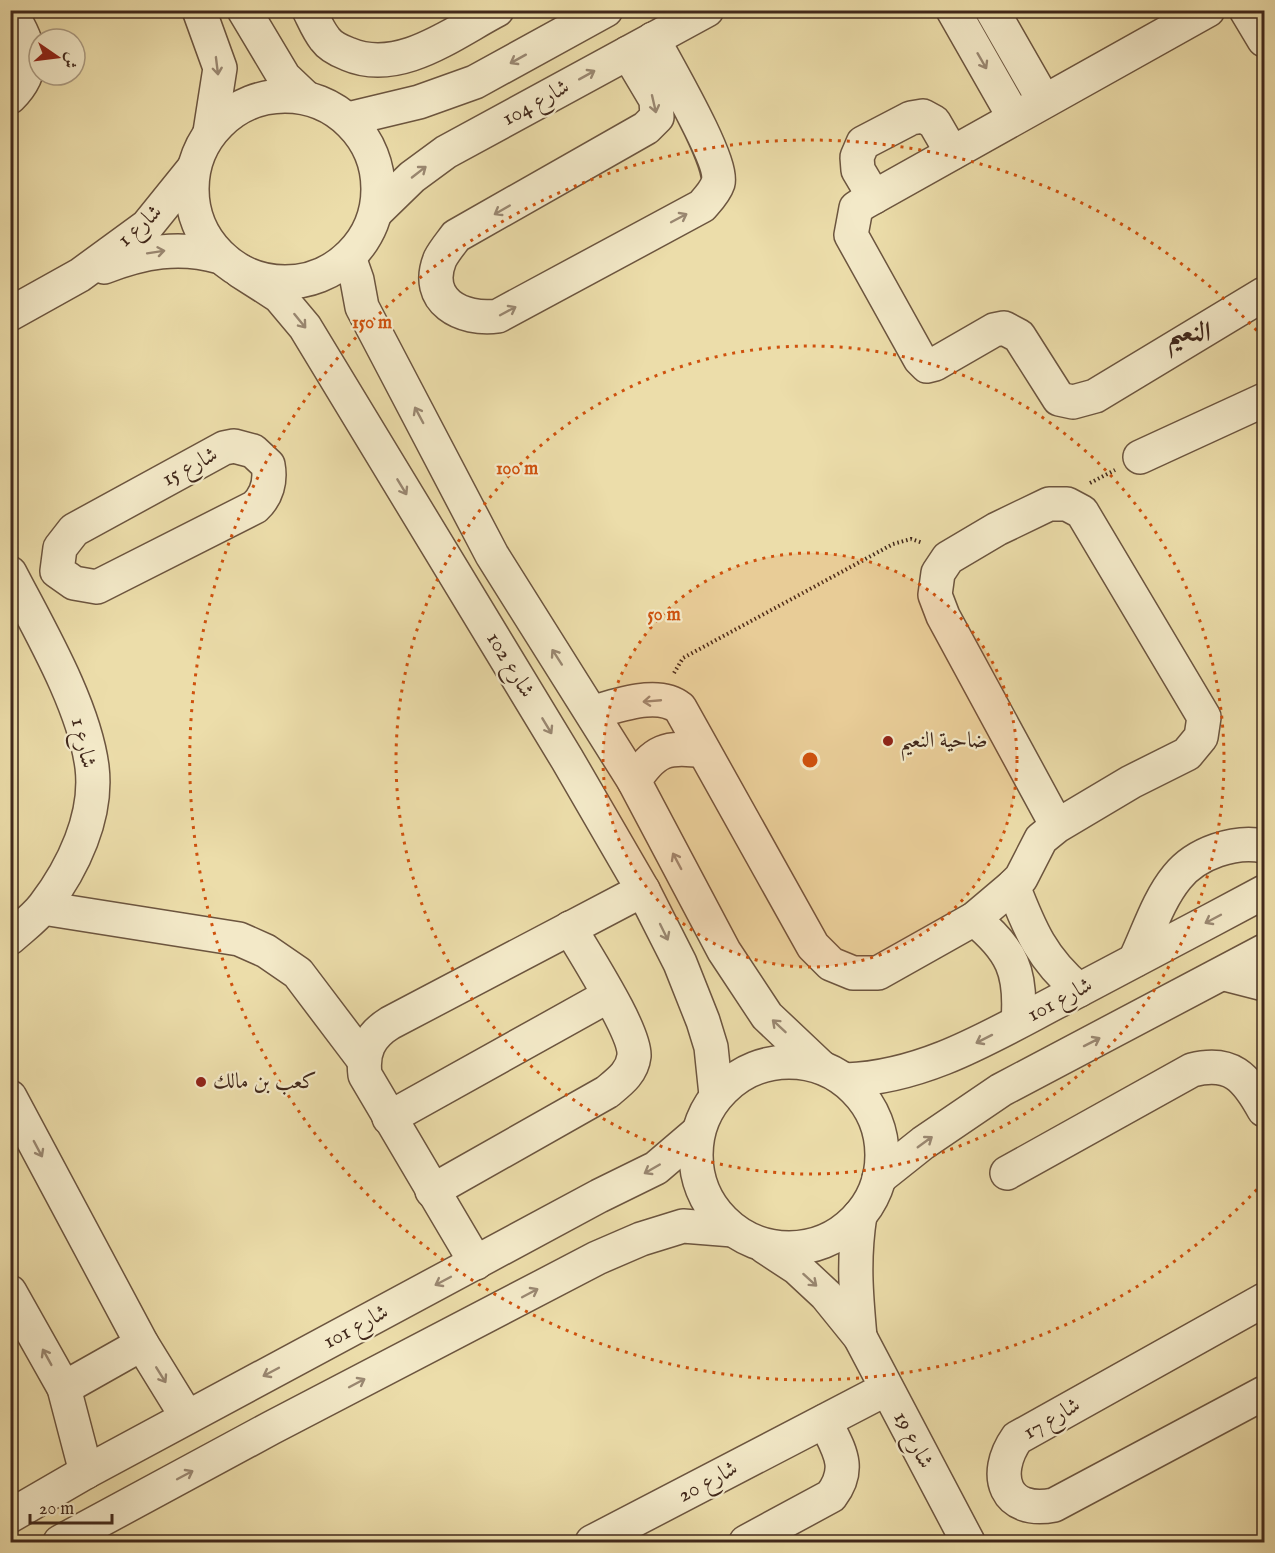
<svg xmlns="http://www.w3.org/2000/svg" width="1275" height="1553" viewBox="0 0 1275 1553" font-family="'IM FELL English',Amiri,serif">
  <style>
    .lines { fill: none; stroke-linecap: round; stroke-linejoin: round }
    .minor-casing { stroke: #6c553f; stroke-width: 36 }
    .path { stroke: #41281b; stroke-width: 4; stroke-dasharray: 1.5 3; stroke-linecap: butt }
    .minor { stroke: #f3e9c8; stroke-width: 33 }
    .oneway { stroke: #9a8872 }
    .ring { fill: none; stroke: #cf520e; stroke-width: 3; stroke-dasharray: 3 6 }
    .poi-dot { fill: #8f2418; stroke: #f3e9c8; stroke-width: 2 }
    .labels { text-anchor: middle; dominant-baseline: central; stroke-width: 4.5; stroke-linejoin: round; paint-order: stroke }
    .street-label { font-size: 22px; fill: #41281b; stroke: #f3e9c8 }
    .poi-label { font-size: 22px; fill: #41281b; stroke: #f3e9c8; text-anchor: start }
    .district-label { font-size: 28px; font-weight: bold; fill: #41281b; stroke: #f3e9c8 }
    .centre { fill: #cf520e; stroke: #f3e9c8; stroke-width: 3 }
    .ring-label { font-size: 18px; text-anchor: middle; font-weight: bold; fill: #cf520e; stroke: #f3e9c8; stroke-width: 4.5; stroke-linejoin: round; paint-order: stroke }
  </style>
  <rect width="100%" height="100%" fill="#ecddaa"/>
  <filter id="stains"><feTurbulence type="fractalNoise" baseFrequency=".00333" numOctaves="4"/><feColorMatrix values="0 0 0 0 .2 0 0 0 0 .09 0 0 0 0 .02 0 0 0 .5 -.17"/></filter>
  <radialGradient id="worn" r=".72"><stop offset=".6" stop-color="#630" stop-opacity="0"/><stop offset="1" stop-color="#630" stop-opacity=".3"/></radialGradient>
  <g class="lines">
    <!-- minor casing -->
    <g class="minor-casing">
      <g id="minor">
        <path d="M 199,10 L 220,68 L 210,132"/>
        <path d="M 244,10 L 284,77 L 304,96"/>
        <path d="M 309,10 C 314,20 318,30 325,39 C 330,46 340,51 348,54 C 399,76 453,33 497,10"/>
        <path d="M 953,10 L 1014,117"/>
        <path d="M 992,10 L 1044,101"/>
        <path d="M 1208,10 L 865,202 L 856,208 L 851,235 L 920,359 L 927,366 L 935,364 L 994,330 L 1004,328 L 1019,336 L 1059,399 L 1073,402 L 1095,396 L 1264,294"/>
        <path d="M 1246,10 L 1264,40"/>
        <path d="M 10,12 C 30,43 39,68 10,97"/>
        <path d="M 628,53 L 656,100 L 657,117 L 646,128 L 456,236 C 451,243 444,251 440,259 C 423,301 462,321 498,316 L 702,206 C 708,199 715,192 718,183 C 724,162 666,64 653,39"/>
        <circle cx="285" cy="189" r="93"/>
        <path d="M 348,119 L 419,102 L 475,82 L 606,10"/>
        <path d="M 874,197 L 858,170 L 857,157 L 863,143 L 911,118 L 923,116 L 934,122 L 952,153"/>
        <path d="M 376,212 L 412,177 L 446,152 L 707,10"/>
        <path d="M 349,257 L 357,280 L 362,307 L 492,555 L 634,781 L 724,951 L 767,1016 L 821,1067"/>
        <path d="M 104,267 C 143,252 179,245 220,257"/>
        <path d="M 240,271 L 279,296 L 305,327 L 567,759 L 643,890 L 680,963 L 703,1021 L 711,1047 L 716,1095"/>
        <path d="M 10,314 L 80,275 L 147,226 L 193,169"/>
        <path d="M 234,446 L 253,451 L 268,465 C 271,481 267,496 255,507 L 97,587 L 74,583 L 57,571 L 60,548 L 74,530 L 224,448 Z"/>
        <path d="M 1140,457 L 1264,400"/>
        <path d="M 10,573 C 39,629 84,705 92,767 C 98,816 73,868 44,906 C 35,918 21,928 10,938"/>
        <path d="M 593,712 C 618,706 658,690 680,708 L 813,946 L 831,964 L 853,973 L 878,973 L 974,919 L 1013,886 L 1021,878 L 1041,839 L 1057,826 L 1131,782 L 1187,754 L 1201,737 L 1204,717 L 1082,512 L 1067,504 L 1049,504 L 997,529 L 948,558 L 938,573 L 935,595 L 943,616 L 1057,826"/>
        <path d="M 634,781 C 655,750 666,746 703,751"/>
        <path d="M 1013,886 C 1030,930 1042,959 1079,990"/>
        <path d="M 43,908 L 239,939 L 266,951 L 298,973 L 363,1059"/>
        <path d="M 974,919 C 1012,950 1022,972 1018,1021"/>
        <path d="M 1135,960 C 1148,933 1158,900 1177,877 C 1196,853 1235,840 1264,846"/>
        <path d="M 1225,974 L 1264,984"/>
        <circle cx="789" cy="1155" r="93"/>
        <path d="M 846,1080 C 926,1077 993,1035 1062,999 C 1130,963 1197,928 1264,892"/>
        <path d="M 10,1097 L 142,1344 L 187,1417"/>
        <path d="M 389,1118 L 608,996"/>
        <path d="M 1007,1173 L 1192,1070 C 1231,1060 1246,1077 1264,1110"/>
        <path d="M 879,1178 L 923,1143 L 1001,1090 L 1264,951"/>
        <path d="M 432,1191 L 607,1092 C 619,1082 632,1073 634,1056 C 636,1032 584,953 570,928"/>
        <path d="M 765,1247 L 797,1268 L 826,1295 L 860,1337 L 968,1542"/>
        <path d="M 476,1263 L 365,1075 C 362,1052 369,1036 390,1023 L 643,890"/>
        <path d="M 10,1292 L 64,1388 L 86,1472"/>
        <path d="M 1264,1300 L 1017,1438 C 991,1475 1005,1515 1054,1505 L 1264,1393"/>
        <path d="M 860,1337 C 856,1294 853,1259 860,1215"/>
        <path d="M 64,1388 L 142,1344"/>
        <path d="M 10,1516 L 86,1472 L 599,1196 L 656,1168 L 697,1133"/>
        <path d="M 60,1542 L 271,1428 L 597,1258 L 641,1239 L 683,1226 L 733,1230"/>
        <path d="M 592,1542 L 886,1389"/>
        <path d="M 746,1542 L 831,1496 C 853,1467 838,1449 825,1421"/>
      </g>
    </g>
    <!-- path -->
    <g class="path">
      <path d="M 1090,483 L 1115,470"/>
      <path d="M 674,673 L 683,658 L 893,544 L 911,539 L 923,543"/>
    </g>
    <!-- minor -->
    <use href="#minor" class="minor"/>
  </g>
  <!-- one-way arrows -->
  <defs><path id="oneway-shaft" d="M-6 0H5M1.5-3L5.5 0L1.5 3" fill="none" stroke-width="1.6" stroke-linecap="round" stroke-linejoin="round" transform="scale(1.5)"/></defs>
  <g class="oneway">
    <use href="#oneway-shaft" transform="translate(518 59) rotate(151)"/>
    <use href="#oneway-shaft" transform="translate(982 61) rotate(60)"/>
    <use href="#oneway-shaft" transform="translate(217 66) rotate(83)"/>
    <use href="#oneway-shaft" transform="translate(587 75) rotate(-29)"/>
    <use href="#oneway-shaft" transform="translate(654 104) rotate(77)"/>
    <use href="#oneway-shaft" transform="translate(419 172) rotate(-38)"/>
    <use href="#oneway-shaft" transform="translate(502 210) rotate(150)"/>
    <use href="#oneway-shaft" transform="translate(679 218) rotate(-28)"/>
    <use href="#oneway-shaft" transform="translate(156 252) rotate(-9)"/>
    <use href="#oneway-shaft" transform="translate(508 311) rotate(-28)"/>
    <use href="#oneway-shaft" transform="translate(300 321) rotate(51)"/>
    <use href="#oneway-shaft" transform="translate(419 415) rotate(-118)"/>
    <use href="#oneway-shaft" transform="translate(402 487) rotate(59)"/>
    <use href="#oneway-shaft" transform="translate(557 657) rotate(-123)"/>
    <use href="#oneway-shaft" transform="translate(652 701) rotate(175)"/>
    <use href="#oneway-shaft" transform="translate(547 726) rotate(59)"/>
    <use href="#oneway-shaft" transform="translate(677 861) rotate(-118)"/>
    <use href="#oneway-shaft" transform="translate(1213 919) rotate(152)"/>
    <use href="#oneway-shaft" transform="translate(664 932) rotate(64)"/>
    <use href="#oneway-shaft" transform="translate(779 1026) rotate(-137)"/>
    <use href="#oneway-shaft" transform="translate(984 1039) rotate(153)"/>
    <use href="#oneway-shaft" transform="translate(1092 1042) rotate(-27)"/>
    <use href="#oneway-shaft" transform="translate(925 1142) rotate(-36)"/>
    <use href="#oneway-shaft" transform="translate(38 1149) rotate(62)"/>
    <use href="#oneway-shaft" transform="translate(652 1169) rotate(150)"/>
    <use href="#oneway-shaft" transform="translate(810 1280) rotate(42)"/>
    <use href="#oneway-shaft" transform="translate(443 1281) rotate(152)"/>
    <use href="#oneway-shaft" transform="translate(530 1293) rotate(-28)"/>
    <use href="#oneway-shaft" transform="translate(47 1357) rotate(-119)"/>
    <use href="#oneway-shaft" transform="translate(271 1372) rotate(152)"/>
    <use href="#oneway-shaft" transform="translate(161 1375) rotate(58)"/>
    <use href="#oneway-shaft" transform="translate(357 1383) rotate(-28)"/>
    <use href="#oneway-shaft" transform="translate(185 1475) rotate(-28)"/>
  </g>
  <!-- distance rings -->
  <circle cx="810" cy="760" r="207" fill="#cf520e" fill-opacity=".12"/>
  <g class="ring">
    <circle cx="810" cy="760" r="207"/>
    <circle cx="810" cy="760" r="414"/>
    <path d="M1263 1183A620 620 0 1 1 1263 337"/>
  </g>
  <!-- markers -->
  <g class="poi-dot">
    <circle cx="888" cy="741" r="6"/>
    <circle cx="201" cy="1082" r="6"/>
  </g>
  <g class="labels">
    <!-- street labels -->
    <g class="street-label">
      <text transform="translate(536 103) rotate(-29)">شارع 104</text>
      <text transform="translate(140 226) rotate(-42)">شارع 1</text>
      <text transform="translate(190 467) rotate(-28)">شارع 15</text>
      <text transform="translate(510 665) rotate(59)">شارع 102</text>
      <text transform="translate(83 743) rotate(77)">شارع 1</text>
      <text transform="translate(1060 1000) rotate(-28)">شارع 101</text>
      <text transform="translate(356 1327) rotate(-28)">شارع 101</text>
      <text transform="translate(1052 1419) rotate(-30)">شارع 17</text>
      <text transform="translate(913 1440) rotate(62)">شارع 19</text>
      <text transform="translate(708 1482) rotate(-28)">شارع 20</text>
    </g>
    <!-- poi labels -->
    <g class="poi-label">
      <text x="900" y="741">ضاحية النعيم</text>
      <text x="213" y="1082">كعب بن مالك</text>
    </g>
    <!-- district labels -->
    <g class="district-label">
      <text x="1189" y="333">النعيم</text>
    </g>
  </g>
  <circle cx="810" cy="760" r="9" class="centre"/>
  <g class="ring-label">
    <text x="372" y="328">150 m</text>
    <text x="517" y="474">100 m</text>
    <text x="664" y="620">50 m</text>
  </g>
  <!-- margin -->
  <rect width="1275" height="1553" fill="none" stroke="#ecddaa" stroke-width="36"/>
  <rect x="12" y="12" width="1251" height="1529" fill="none" stroke="#41281b" stroke-width="3"/>
  <rect x="18" y="18" width="1239" height="1517" fill="none" stroke="#41281b" stroke-width="1.5"/>
  <!-- north arrow -->
  <g transform="translate(57 57) rotate(104)"><circle r="28" fill="#f3e9c8" stroke="#ac9c83" stroke-width="1.5"/>
  <path d="M0-4.5L10 22L0 15L-10 22Z" fill="#8f2418"/>
  <text y="-9" font-size="16" font-weight="bold" text-anchor="middle" fill="#41281b">ش</text>
  </g>
  <!-- scale -->
  <path d="M30 1514v9h82v-9" fill="none" stroke="#41281b" stroke-width="3"/>
  <text x="39" y="1514" font-size="18" fill="#41281b" stroke="#f3e9c8" stroke-width="4.5" paint-order="stroke">20 m</text>
  <rect width="100%" height="100%" filter="url(#stains)"/>
  <rect width="100%" height="100%" fill="url(#worn)"/>
</svg>
